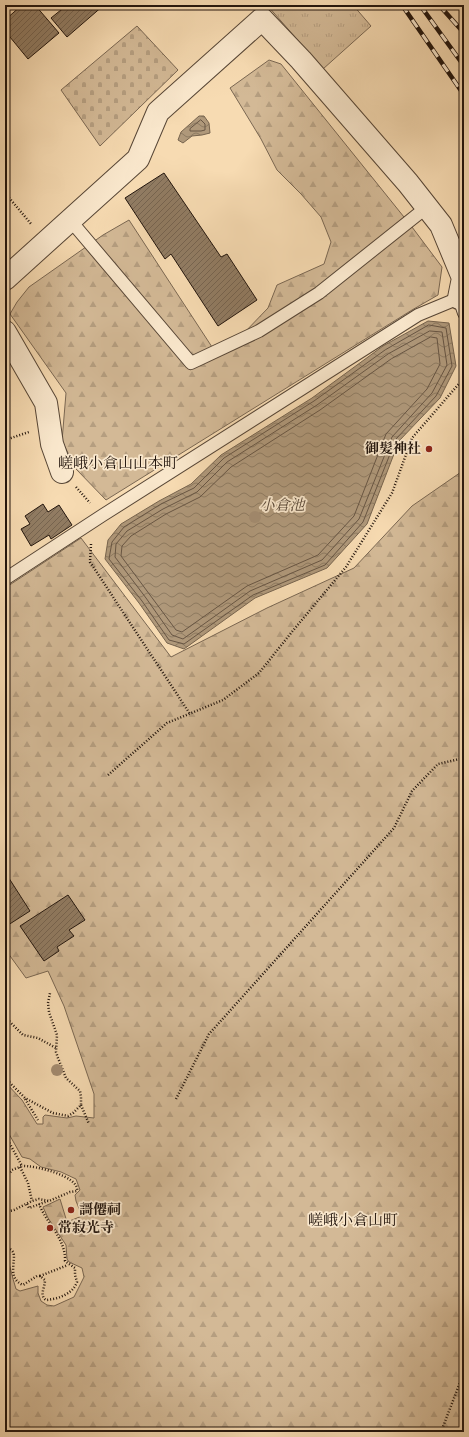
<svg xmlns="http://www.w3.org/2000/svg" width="469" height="1437" viewBox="0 0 469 1437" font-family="Vollkorn,'Noto Serif JP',serif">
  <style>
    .forest { fill: url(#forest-firs); stroke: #7a6752 }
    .cemetery { fill: url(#cemetery-stones); stroke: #7a6752 }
    .park { fill: url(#park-tufts); stroke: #7a6752 }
    .water { fill: url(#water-waves); stroke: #77644e }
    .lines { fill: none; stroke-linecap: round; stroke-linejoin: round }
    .shore { stroke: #685644; stroke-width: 1 }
    .building { fill: url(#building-hatch); stroke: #22150d }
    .service-casing { stroke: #574636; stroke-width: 14 }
    .minor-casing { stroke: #574636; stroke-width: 24 }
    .path { stroke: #22150d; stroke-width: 2.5; stroke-dasharray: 1 2; stroke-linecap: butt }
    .service { stroke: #fae8cd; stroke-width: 12 }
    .minor { stroke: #fae8cd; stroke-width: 22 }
    .rail-casing { stroke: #22150d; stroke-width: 4.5 }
    .rail { stroke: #fae8cd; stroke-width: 3; stroke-dasharray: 9; stroke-linecap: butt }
    .tree { fill: #a48d72 }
    .poi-dot { fill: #8f2418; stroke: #fae8cd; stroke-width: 1.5 }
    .labels { text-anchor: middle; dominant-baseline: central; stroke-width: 3.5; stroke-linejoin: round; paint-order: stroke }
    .poi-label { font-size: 14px; font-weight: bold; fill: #22150d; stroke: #fae8cd; text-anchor: start }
    .neighbourhood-label { font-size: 15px; fill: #22150d; stroke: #fae8cd }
    .water-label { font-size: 15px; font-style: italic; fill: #5a4939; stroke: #fae8cd }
  </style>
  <defs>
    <pattern id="forest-firs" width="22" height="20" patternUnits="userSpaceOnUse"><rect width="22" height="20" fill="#d3b996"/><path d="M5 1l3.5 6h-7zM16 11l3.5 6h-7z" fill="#b59e80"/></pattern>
    <pattern id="cemetery-stones" width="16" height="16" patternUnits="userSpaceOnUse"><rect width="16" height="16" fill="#d3b996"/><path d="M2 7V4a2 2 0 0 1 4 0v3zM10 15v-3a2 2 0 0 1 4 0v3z" fill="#b59e80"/></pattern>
    <pattern id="park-tufts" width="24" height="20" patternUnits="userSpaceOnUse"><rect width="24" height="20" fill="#d3b996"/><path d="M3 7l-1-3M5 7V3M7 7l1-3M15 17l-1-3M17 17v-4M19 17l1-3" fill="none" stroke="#b59e80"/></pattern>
    <pattern id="water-waves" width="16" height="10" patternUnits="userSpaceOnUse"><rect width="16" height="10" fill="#af987a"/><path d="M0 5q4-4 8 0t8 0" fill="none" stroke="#8e7b62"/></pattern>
    <pattern id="building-hatch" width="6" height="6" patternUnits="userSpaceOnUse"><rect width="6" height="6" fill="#917c63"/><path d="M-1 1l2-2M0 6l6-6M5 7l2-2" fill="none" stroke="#766450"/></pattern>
  </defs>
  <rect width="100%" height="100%" fill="#f7dbb2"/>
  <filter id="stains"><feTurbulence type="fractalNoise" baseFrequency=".005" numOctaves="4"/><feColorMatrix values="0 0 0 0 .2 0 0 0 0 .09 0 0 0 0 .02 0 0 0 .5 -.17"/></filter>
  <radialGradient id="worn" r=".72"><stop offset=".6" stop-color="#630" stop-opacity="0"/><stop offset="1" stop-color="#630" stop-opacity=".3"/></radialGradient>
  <!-- forest -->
  <g class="forest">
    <path d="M 269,60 L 281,64 L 412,227 L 442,267 L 438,295 L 412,310 L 106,500 L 76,469 L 62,441 L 66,393 L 10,314 L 17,302 L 29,287 L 103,235 L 129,220 L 212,347 L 243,334 L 268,308 L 277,285 L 324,264 L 331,242 L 321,217 L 301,194 L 277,170 L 261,139 L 230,88 Z"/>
    <path d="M 464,470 L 464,1432 L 5,1432 L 5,1252 C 10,1264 12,1277 16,1289 L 20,1291 L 38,1286 L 38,1293 L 41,1301 L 47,1305 L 54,1306 L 74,1297 L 84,1277 L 82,1268 L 69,1262 L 67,1259 L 66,1245 L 48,1218 L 43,1207 L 60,1199 L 67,1222 L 82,1216 L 76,1201 L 75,1195 L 80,1190 L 76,1179 L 61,1172 L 41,1167 L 30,1159 L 22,1157 L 5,1127 L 5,1082 L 22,1100 L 37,1124 L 43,1124 L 43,1117 L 45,1115 L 67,1118 L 76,1116 L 94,1118 L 94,1094 L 64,1006 L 48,971 L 26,978 L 5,949 L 5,588 L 81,538 L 171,657 L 267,608 L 354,568 L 412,506 Z"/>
  </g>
  <!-- cemetery -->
  <path class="cemetery" d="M 137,26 L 178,70 L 100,146 L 61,90 Z"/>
  <!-- park -->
  <path class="park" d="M 267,5 L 353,5 L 371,26 L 323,69 Z"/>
  <!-- water -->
  <g class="water">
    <path d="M 199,116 L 204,116 L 209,123 L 210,133 L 202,135 L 192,136 L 183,143 L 178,140 L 181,132 Z"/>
    <path d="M 428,321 L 449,323 L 456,366 L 440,398 L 399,441 L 367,524 L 327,568 L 255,598 L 184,649 L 167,643 L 139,603 L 105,559 L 108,540 L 121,524 L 159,501 L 191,484 L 221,455 L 312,398 L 383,346 Z"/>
  </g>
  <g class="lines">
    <!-- shore -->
    <g class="shore">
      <path d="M 201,120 L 205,124 L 205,130 L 201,131 L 190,131 L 190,129 Z"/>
      <path d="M 429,325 L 446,328 L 452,366 L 436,396 L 396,439 L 363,522 L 325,565 L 253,595 L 184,644 L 169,640 L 142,601 L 109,559 L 112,542 L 124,527 L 161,504 L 194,488 L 224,458 L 314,401 L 385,350 Z"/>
      <path d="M 430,331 L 442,332 L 447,365 L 432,393 L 392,437 L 359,519 L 322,560 L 250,591 L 183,639 L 172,635 L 146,598 L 115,557 L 116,544 L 127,531 L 163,509 L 197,492 L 227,462 L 317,405 L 388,354 Z"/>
      <path d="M 431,337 L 437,338 L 440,364 L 427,389 L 386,434 L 354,516 L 318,555 L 247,586 L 182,632 L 176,630 L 121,556 L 122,546 L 131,536 L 166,514 L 200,497 L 231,467 L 320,410 L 391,359 Z"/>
    </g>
  </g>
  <!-- building -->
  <g class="building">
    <path d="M 22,5 L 35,5 L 59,33 L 28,59 L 5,31 L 5,20 Z"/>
    <path d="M 67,5 L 104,5 L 67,37 L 51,18 Z"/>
    <path d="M 164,173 L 221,257 L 227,254 L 257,300 L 218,326 L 171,254 L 165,259 L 125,198 Z"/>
    <path d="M 43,504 L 48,512 L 59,505 L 72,525 L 51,539 L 49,535 L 31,546 L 21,529 L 30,524 L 25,516 Z"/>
    <path d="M 5,872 L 30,911 L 5,927 Z"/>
    <path d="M 68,895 L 85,920 L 69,930 L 74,936 L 57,947 L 59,951 L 44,961 L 20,926 Z"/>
  </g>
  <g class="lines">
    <!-- service casing -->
    <g class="service-casing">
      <g id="service">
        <path d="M 70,220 L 191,363 L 259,331 L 319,293 L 427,207"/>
        <path d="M 5,579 L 103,515 L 418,315 L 459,298 L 464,313"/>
      </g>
    </g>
    <!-- minor casing -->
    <g class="minor-casing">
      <g id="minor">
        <path d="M 5,279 L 138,159 L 158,112 L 262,19 L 301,60 L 408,183 L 441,225 L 463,278 L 459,298"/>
        <path d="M 5,332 L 46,403 L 52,444 L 62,472"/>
      </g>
    </g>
    <!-- path -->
    <g class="path">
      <path d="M 5,193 L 32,225"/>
      <path d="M 5,440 L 29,432"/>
      <path d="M 76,487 L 90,503"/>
      <path d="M 91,544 L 90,562 L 190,714"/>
      <path d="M 108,775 L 167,723 L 223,700 L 259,673 L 291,633 L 346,567 L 392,493 L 412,438 L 464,378"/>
      <path d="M 5,1017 L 23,1035 L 38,1038 L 56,1048"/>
      <path d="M 5,1078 L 25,1098 L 53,1113 L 68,1116 L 73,1113 L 81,1105 L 81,1097 L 80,1091 L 66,1078 L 58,1058 L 56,1052 L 57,1035 L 49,1012 L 48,1003 L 50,993"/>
      <path d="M 25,1099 L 38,1120"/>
      <path d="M 176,1099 L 209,1034 L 394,828 L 412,791 L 438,764 L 464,758"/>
      <path d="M 81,1105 L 89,1124"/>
      <path d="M 5,1135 L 22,1166 L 12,1170 L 5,1179"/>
      <path d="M 20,1167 L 28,1183 L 32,1201"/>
      <path d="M 27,1204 L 29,1208 L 48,1201"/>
      <path d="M 5,1212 L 14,1210 L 32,1201 L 39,1199 L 49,1201 L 70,1192 L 77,1191 C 80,1176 33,1165 22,1166"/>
      <path d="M 5,1246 C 8,1248 11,1249 13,1252 C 17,1260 6,1278 23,1285 L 37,1276 L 40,1276 L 45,1280 C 45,1288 39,1295 46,1300 C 58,1299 73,1294 77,1282 L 75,1275 L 75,1268 L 65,1261 C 66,1239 47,1224 39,1204"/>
      <path d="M 40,1276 L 68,1265"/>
      <path d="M 441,1432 L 464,1372"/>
    </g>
    <!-- service -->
    <use href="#service" class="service"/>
    <!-- minor -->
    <use href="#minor" class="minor"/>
    <!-- rail casing -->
    <g class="rail-casing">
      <g id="rail">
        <path d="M 402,5 L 464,95"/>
        <path d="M 420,5 L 464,66"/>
        <path d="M 439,5 L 464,33"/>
      </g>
    </g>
    <!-- rail -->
    <use href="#rail" class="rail"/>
  </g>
  <!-- trees -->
  <g class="tree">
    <circle cx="255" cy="517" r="6"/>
    <circle cx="57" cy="1070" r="6"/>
  </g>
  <!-- markers -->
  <g class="poi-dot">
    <circle cx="429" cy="449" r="4"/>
    <circle cx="71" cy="1210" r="4"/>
    <circle cx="50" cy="1228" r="4"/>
  </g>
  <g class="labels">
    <!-- poi labels -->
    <g class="poi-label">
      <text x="421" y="449" text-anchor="end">御髪神社</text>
      <text x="79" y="1210">謌僊祠</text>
      <text x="58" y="1228">常寂光寺</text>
    </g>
    <!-- neighbourhood labels -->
    <g class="neighbourhood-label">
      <text x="118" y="464">嵯峨小倉山山本町</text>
      <text x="353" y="1221">嵯峨小倉山町</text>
    </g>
    <!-- water labels -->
    <g class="water-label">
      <text x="282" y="506">小倉池</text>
    </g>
  </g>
  <!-- margin -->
  <rect width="469" height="1437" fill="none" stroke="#f7dbb2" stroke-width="20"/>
  <rect x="6" y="6" width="457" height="1425" fill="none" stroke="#22150d" stroke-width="2"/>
  <rect x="10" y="10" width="449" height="1417" fill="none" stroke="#22150d"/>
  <rect width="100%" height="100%" filter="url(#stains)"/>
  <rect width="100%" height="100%" fill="url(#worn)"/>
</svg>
